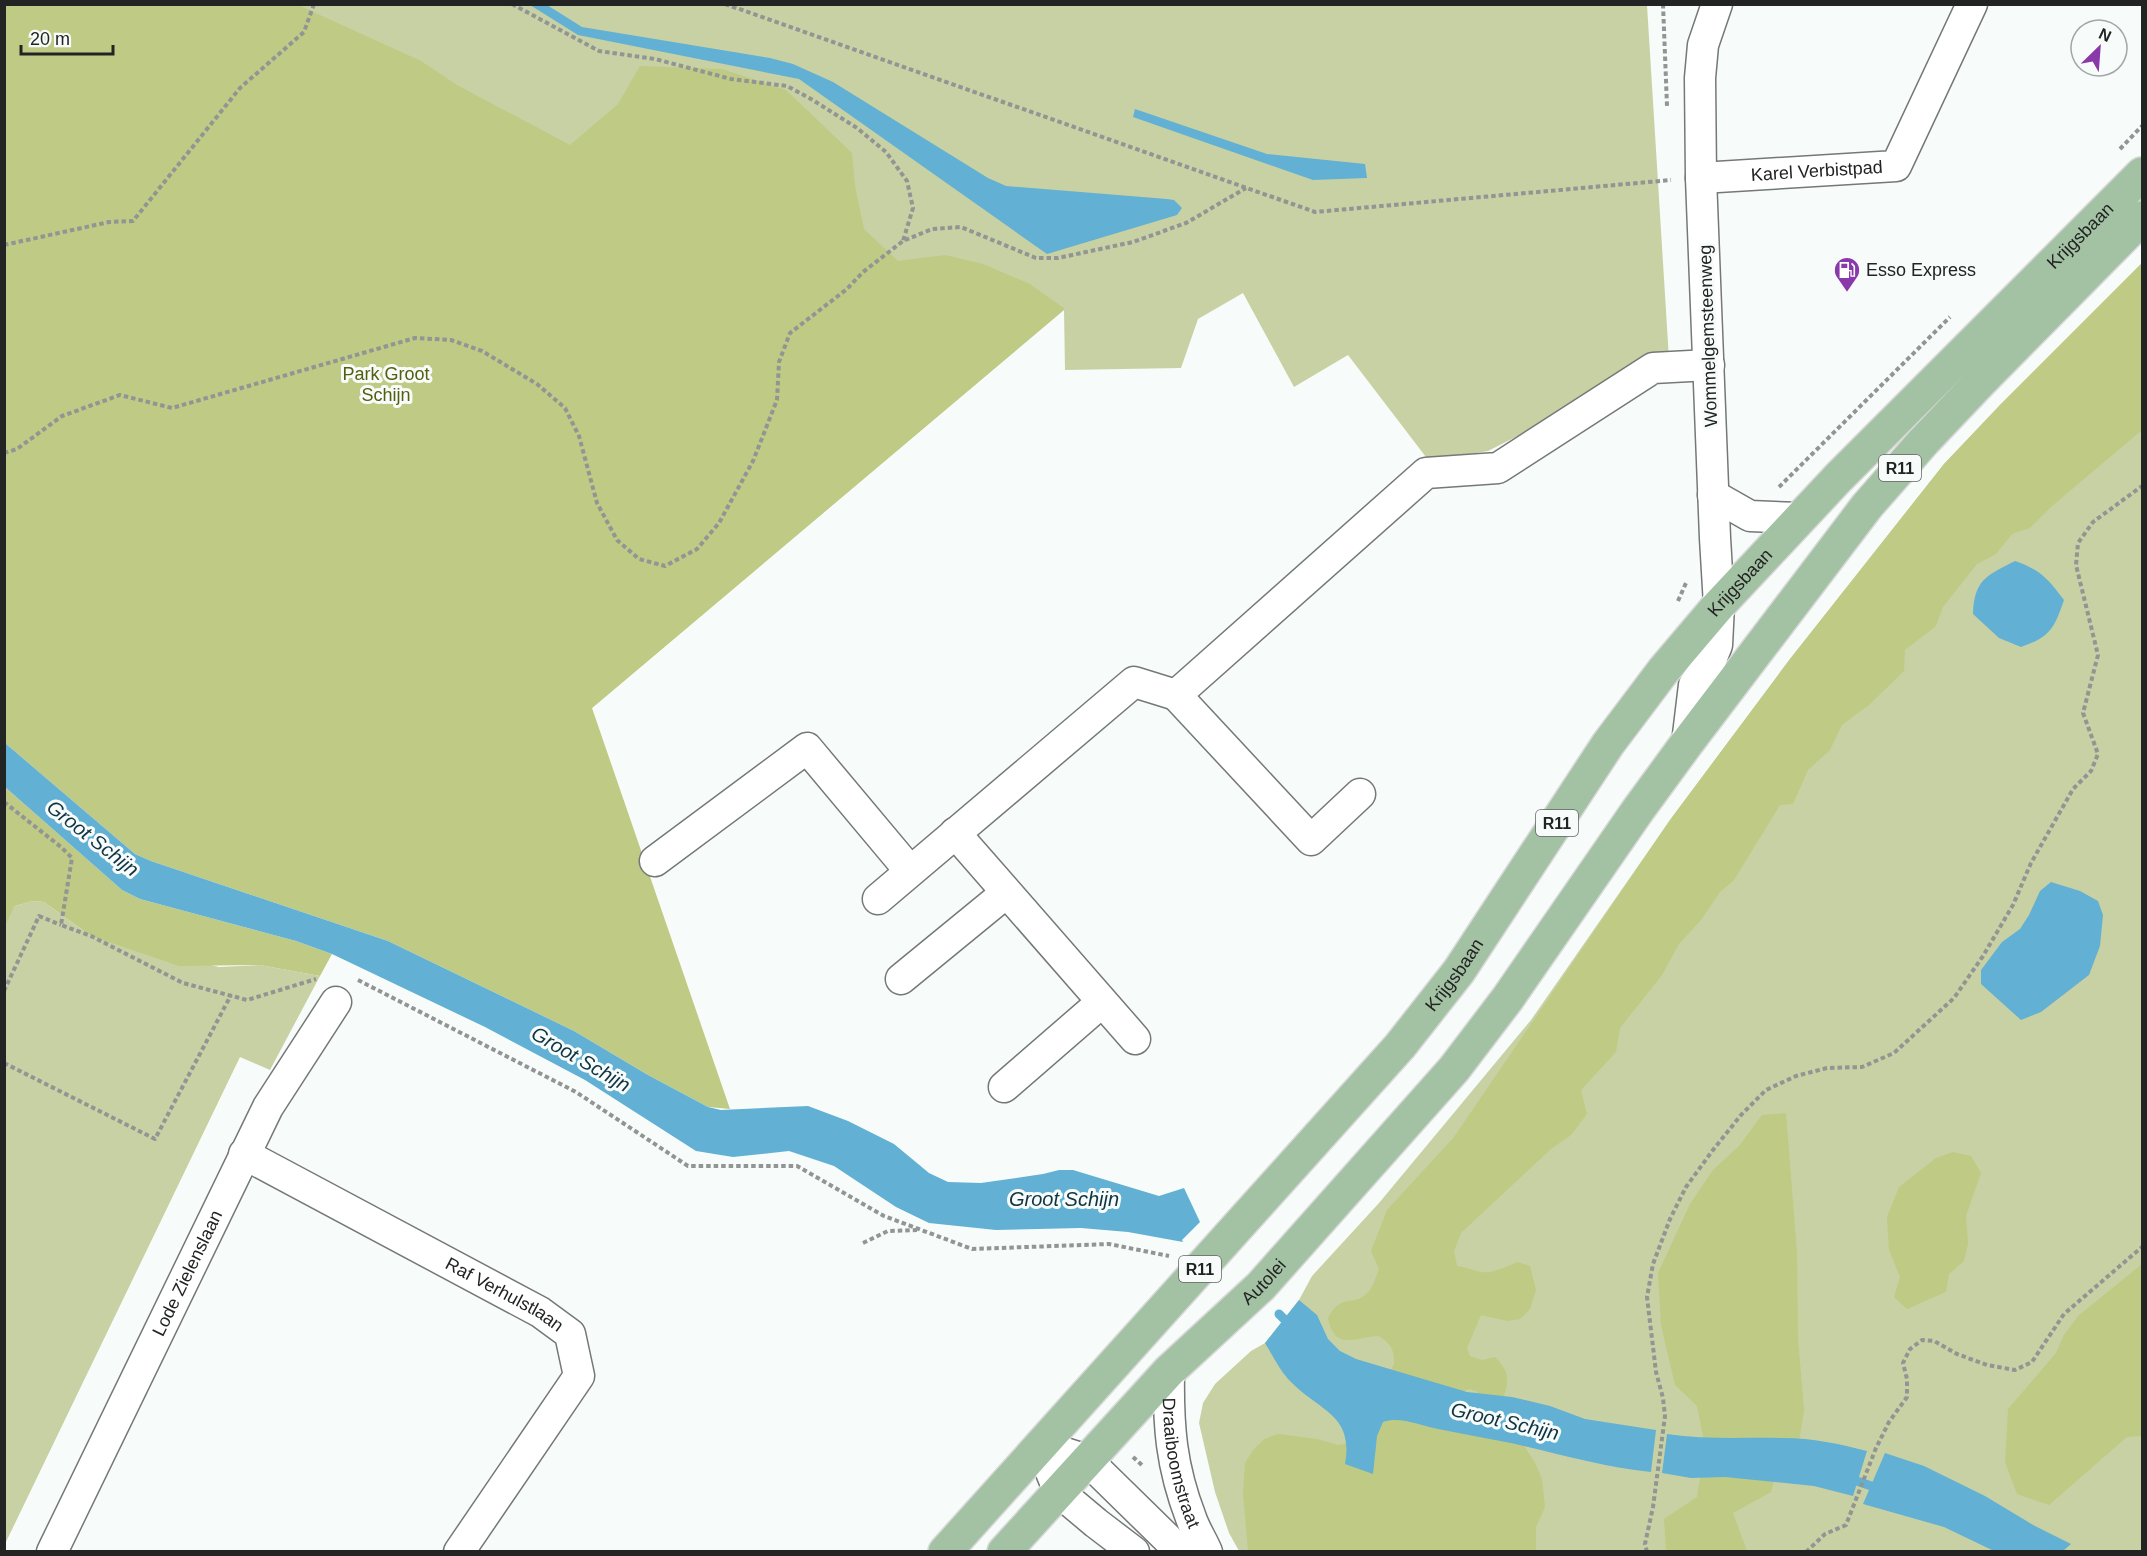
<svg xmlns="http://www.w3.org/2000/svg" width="2147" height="1556" viewBox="0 0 2147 1556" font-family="Arial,sans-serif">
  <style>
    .green { fill: #c8d1a3 }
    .forest { fill: #bfca84 }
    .water { fill: #62b0d3 }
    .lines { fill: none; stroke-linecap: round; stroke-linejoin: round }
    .stream { stroke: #62b0d3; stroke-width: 9 }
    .minor-casing { stroke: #747877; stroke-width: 33 }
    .major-casing { stroke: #d7d8d7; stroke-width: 36 }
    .path { stroke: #919593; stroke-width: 4; stroke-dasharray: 4.5 3; stroke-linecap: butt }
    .minor { stroke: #fff; stroke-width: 30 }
    .major { stroke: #a3c1a3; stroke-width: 33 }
    .labels { text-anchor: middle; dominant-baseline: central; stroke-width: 6; stroke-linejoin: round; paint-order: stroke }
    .shield { fill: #f7fcfa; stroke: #626564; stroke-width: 1.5 }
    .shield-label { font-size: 16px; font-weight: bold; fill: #222423 }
    .street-label { font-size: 18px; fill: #222423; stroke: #f7fcfa }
    .poi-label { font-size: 18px; fill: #222423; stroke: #f7fcfa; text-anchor: start }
    .park-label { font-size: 18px; fill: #555e0f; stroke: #f7fcfa }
    .water-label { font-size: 20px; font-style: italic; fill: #103444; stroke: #f7fcfa }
  </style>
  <rect width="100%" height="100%" fill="#f7fcfa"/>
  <!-- green -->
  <g class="green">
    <path d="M 5,5 L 1647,5 L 1669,359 L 1488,451 L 1429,461 L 1348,355 L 1294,387 L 1243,293 L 1198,319 L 1181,368 L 1065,370 L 1064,310 L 592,708 L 5,743 Z"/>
    <path d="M 2142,263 L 2142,1551 L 1239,1551 L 1229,1533 L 1215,1492 L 1199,1423 L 1203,1403 L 1215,1384 L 1251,1351 L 1265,1343 L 1299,1300 L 1312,1276 L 1379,1203 L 1531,1020 L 1670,820 L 1790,659 L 1944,464 L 2000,405 Z"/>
    <path d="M 33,901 L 44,902 L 91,936 L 219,967 L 260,965 L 320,976 L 270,1070 L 240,1057 L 5,1544 L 4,926 L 15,906 Z"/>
  </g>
  <!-- forest -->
  <g class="forest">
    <path d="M 5,5 L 298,5 L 421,61 L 457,85 L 570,145 L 618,104 L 640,66 L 722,69 L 786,90 L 852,153 L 855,186 L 864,229 L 898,261 L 945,255 L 983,264 L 1030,284 L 1065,309 L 592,708 L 730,1109 L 708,1107 L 648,1075 L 574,1031 L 388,941 L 151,861 L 135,854 L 5,743 Z"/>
    <path d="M 2142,263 L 2142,430 L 2051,507 L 2030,528 L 2012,534 L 1996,554 L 1977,564 L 1943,607 L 1936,626 L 1905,650 L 1904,671 L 1869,705 L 1842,725 L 1830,750 L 1808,770 L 1793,804 L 1780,805 L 1734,880 L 1720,892 L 1701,920 L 1679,944 L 1662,975 L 1620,1028 L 1616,1052 L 1581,1090 L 1587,1114 L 1571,1135 L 1551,1149 L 1461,1233 L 1454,1251 L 1457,1266 C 1466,1267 1474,1271 1481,1272 C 1493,1274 1507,1266 1518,1262 L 1530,1266 L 1536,1290 L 1530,1309 L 1520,1319 L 1507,1321 L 1481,1315 L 1467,1348 L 1470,1356 L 1482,1360 L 1495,1357 C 1511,1373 1509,1381 1502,1402 L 1482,1400 L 1476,1391 L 1469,1389 L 1459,1393 L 1518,1436 L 1535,1463 L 1542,1479 L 1545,1507 L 1536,1527 L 1536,1551 L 1248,1551 L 1243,1493 L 1245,1463 L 1253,1450 L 1264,1439 L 1278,1434 L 1317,1439 L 1338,1445 L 1353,1442 L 1394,1364 C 1395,1350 1390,1343 1379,1336 C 1355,1337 1335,1352 1328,1318 C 1341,1293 1352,1307 1366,1294 C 1373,1289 1376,1276 1379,1269 L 1371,1251 L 1387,1210 L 1454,1137 L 1670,820 L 1790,659 L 1944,464 L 2000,405 Z"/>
    <path d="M 5,787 L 122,890 L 140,899 L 296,941 L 332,954 L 320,976 L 260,965 L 179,966 L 91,936 L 44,902 L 33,901 L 15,906 L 5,926 Z"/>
    <path d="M 1786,1113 L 1797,1253 L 1798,1339 L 1804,1410 L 1797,1455 L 1776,1474 L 1771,1492 L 1733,1513 L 1747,1551 L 1666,1551 L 1664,1519 L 1697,1497 L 1705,1446 L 1697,1406 L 1675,1385 L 1661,1325 L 1658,1273 L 1690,1204 L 1713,1170 L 1739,1146 L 1762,1115 Z"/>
    <path d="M 1953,1152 L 1971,1156 L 1981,1173 L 1966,1216 L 1968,1244 L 1964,1261 L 1949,1274 L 1946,1292 L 1907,1309 L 1894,1297 L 1900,1277 L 1889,1250 L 1887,1217 L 1899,1187 L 1936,1158 Z"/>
    <path d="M 2142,1264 L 2142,1436 L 2127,1437 L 2049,1505 L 2017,1494 L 2005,1462 L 2008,1409 L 2056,1353 L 2064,1335 L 2078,1316 Z"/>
  </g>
  <!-- water -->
  <g class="water">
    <path d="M 530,5 L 547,5 L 582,27 L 770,58 L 793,64 L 833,82 L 988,178 L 1006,186 L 1167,199 L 1174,200 L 1182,208 L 1177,215 L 1047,254 L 799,79 L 578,35 Z"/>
    <path d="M 1135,109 L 1267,154 L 1365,164 L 1367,178 L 1313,180 L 1133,117 Z"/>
    <path d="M 2015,561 C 2041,570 2048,579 2064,600 C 2054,629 2050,637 2021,647 L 1999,638 L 1973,614 C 1974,580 1987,575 2015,561 Z"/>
    <path d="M 5,743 L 135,854 L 151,861 L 388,941 L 574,1031 L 648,1075 L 708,1107 L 721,1110 L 808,1106 L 848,1121 L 894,1144 L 929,1173 L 948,1182 L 981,1183 L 1043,1174 L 1059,1170 L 1073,1170 L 1159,1196 L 1184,1188 L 1200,1222 L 1182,1240 L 1183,1242 L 1128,1232 L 1081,1228 L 996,1230 L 929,1223 L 896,1207 L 834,1166 L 789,1151 L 733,1157 L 696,1151 L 585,1080 L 485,1027 L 332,954 L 296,941 L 140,899 L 122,890 L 5,787 Z"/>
    <path d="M 2051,882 L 2080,891 L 2098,901 L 2103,915 L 2100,946 L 2089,975 L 2041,1012 L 2021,1020 L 1981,984 L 1981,970 L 2002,942 L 2020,929 L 2029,915 L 2040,891 Z"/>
    <path d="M 1299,1300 L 1317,1315 L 1328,1339 L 1340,1351 L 1356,1359 L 1467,1392 L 1512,1397 L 1550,1406 L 1585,1419 L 1656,1430 L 1651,1472 C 1603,1467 1558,1454 1511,1443 C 1486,1438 1462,1434 1438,1429 C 1420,1426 1401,1416 1383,1422 L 1377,1436 L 1373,1474 L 1345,1464 C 1354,1414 1319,1411 1291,1382 C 1280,1371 1273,1356 1265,1343 Z"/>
    <path d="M 1667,1434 C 1706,1440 1745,1437 1784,1438 C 1812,1438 1840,1444 1867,1451 L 1853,1496 L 1814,1486 L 1725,1477 L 1691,1478 L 1662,1473 Z"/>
    <path d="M 1885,1453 L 1924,1466 L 1985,1496 L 2035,1526 L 2071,1544 L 2063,1551 L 1994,1551 L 1944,1527 L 1863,1504 Z"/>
  </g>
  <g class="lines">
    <!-- stream -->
    <g class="stream">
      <path d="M 1279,1314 L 1291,1326"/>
      <path d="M 1848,1478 L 1880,1489"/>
    </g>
    <!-- minor casing -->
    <g class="minor-casing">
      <g id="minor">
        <path id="s1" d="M 1701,178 L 1896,166 L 1972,4"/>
        <path d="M 1713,495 L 1750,516 L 1799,518"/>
        <path d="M 1176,695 L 1311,840 L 1360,794"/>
        <path d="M 1687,743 L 1694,685 L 1711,660 L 1717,645 L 1719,605 L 1715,538 L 1701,178 L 1700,78 L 1703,45 L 1717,4"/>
        <path d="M 955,833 L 1135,1039"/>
        <path d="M 655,861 L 807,748 L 910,871"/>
        <path d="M 878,899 L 1134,682 L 1176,695 L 1426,473 L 1498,468 L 1653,368 L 1709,365"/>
        <path d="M 901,979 L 1006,893"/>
        <path d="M 1004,1087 L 1102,1002"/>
        <path id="s2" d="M 244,1154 L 540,1312 L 570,1334 L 579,1376 L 459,1552"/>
        <path id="s3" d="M 1169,1371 C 1168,1426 1171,1466 1191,1518 C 1195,1530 1202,1540 1207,1552"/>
        <path d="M 1040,1445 L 1087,1460 L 1181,1552"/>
        <path d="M 1040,1445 L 1059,1492 L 1096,1523 L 1134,1552"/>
        <path id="s4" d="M 52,1552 L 268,1107 L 336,1002"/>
      </g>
    </g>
    <!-- major casing -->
    <g class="major-casing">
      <g id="major">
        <path id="s5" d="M 945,1552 L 1400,1046 L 1459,971 L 1608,744 L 1663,671 L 1719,605 L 1838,478 L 2142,174"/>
        <path id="s6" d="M 1004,1552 L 1169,1371 L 1261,1286 L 1454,1069 L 1508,998 L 1638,810 L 1687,743 L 1867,506 L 1924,441 L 1981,381 L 2142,218"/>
      </g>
    </g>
    <!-- path -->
    <g class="path">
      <path d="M 512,4 L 599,51 L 655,59 L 731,79 L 787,86 L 811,99 L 857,128 L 886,152 L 907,181 L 913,208 L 903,241"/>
      <path d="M 725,4 L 1315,212 L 1671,180"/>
      <path d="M 1663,4 L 1667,106"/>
      <path d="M 2120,149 L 2142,126"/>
      <path d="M 4,245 L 109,222 L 133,221 L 240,88 L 304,32 L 314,4"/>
      <path d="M 4,453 L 17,449 L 62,416 L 120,395 L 172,408 L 415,338 L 451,340 L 482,351 L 537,384 L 565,408 L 579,436 L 597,503 L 617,540 L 639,559 L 665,566 L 697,549 L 719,523 L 753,461 L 777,400 L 779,362 L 790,333 L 847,289 L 863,272 L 903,241 L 932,229 L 961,227 L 1036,258 L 1058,258 L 1133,242 L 1186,223 L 1246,188"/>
      <path d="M 1779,487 L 1950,317"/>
      <path d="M 1678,601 L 1686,583"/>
      <path d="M 4,802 L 61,847 L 72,858 L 61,925 L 91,936 L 183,983 L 247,1000 L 316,979"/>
      <path d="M 358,980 L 576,1092 L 688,1166 L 797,1166 L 884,1216 L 972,1249 L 1109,1244 L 1169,1256"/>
      <path d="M 4,991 L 39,916 L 61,925"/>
      <path d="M 4,1063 L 155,1139 L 231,995"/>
      <path d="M 863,1243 L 888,1231 L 917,1230"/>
      <path d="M 1133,1457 L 1144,1467"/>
      <path d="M 1647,1552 L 1645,1544 L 1653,1507 L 1665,1416 L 1663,1398 L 1656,1372 L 1647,1297 L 1653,1264 L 1670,1219 L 1686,1187 L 1713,1150 L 1741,1115 L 1766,1090 L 1796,1076 L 1827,1068 L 1862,1067 L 1894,1053 L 1954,998 L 1983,956 L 2013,905 L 2031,863 L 2073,789 L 2091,771 L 2098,754 L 2083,713 L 2098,655 L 2076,565 L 2078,543 L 2093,522 L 2142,486"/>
      <path d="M 1806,1552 L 1825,1534 L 1846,1525 L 1876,1448 L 1889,1422 L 1907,1397 L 1907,1379 L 1903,1363 L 1910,1349 L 1922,1340 L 1934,1341 L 1957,1354 L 1987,1365 L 2015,1370 L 2032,1362 L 2064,1314 L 2142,1247"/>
    </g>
    <!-- minor -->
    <use href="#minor" class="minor"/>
    <!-- major -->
    <use href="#major" class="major"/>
  </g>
  <!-- icons -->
  <defs>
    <g id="fuel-pin" transform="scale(1.35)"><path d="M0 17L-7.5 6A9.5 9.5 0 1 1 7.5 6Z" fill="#8939a9" stroke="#f7fcfa"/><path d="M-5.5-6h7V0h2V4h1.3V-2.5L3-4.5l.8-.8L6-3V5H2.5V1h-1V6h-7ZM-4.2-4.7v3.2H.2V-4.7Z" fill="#fff"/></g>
  </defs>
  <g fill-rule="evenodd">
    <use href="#fuel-pin" x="1847" y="270"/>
  </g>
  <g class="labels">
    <!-- shield labels -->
    <g class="shield">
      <rect x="1879" y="455" width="42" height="26" rx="4.5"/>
      <rect x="1536" y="810" width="42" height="26" rx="4.5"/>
      <rect x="1179" y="1256" width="42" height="26" rx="4.5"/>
    </g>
    <g class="shield-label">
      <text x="1900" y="468">R11</text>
      <text x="1557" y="823">R11</text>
      <text x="1200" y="1269">R11</text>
    </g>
    <!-- street labels -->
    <g class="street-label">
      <text stroke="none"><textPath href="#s1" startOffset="116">Karel Verbistpad</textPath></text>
      <text stroke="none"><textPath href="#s5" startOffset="1742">Krijgsbaan</textPath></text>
      <text transform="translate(1708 336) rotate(-92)">Wommelgemsteenweg</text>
      <text stroke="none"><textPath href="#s5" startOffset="1256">Krijgsbaan</textPath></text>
      <text stroke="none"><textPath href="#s5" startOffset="770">Krijgsbaan</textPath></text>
      <text stroke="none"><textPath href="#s4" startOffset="310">Lode Zielenslaan</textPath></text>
      <text stroke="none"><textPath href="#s6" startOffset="375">Autolei</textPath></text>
      <text stroke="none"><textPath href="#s2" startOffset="296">Raf Verhulstlaan</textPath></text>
      <text stroke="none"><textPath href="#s3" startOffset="93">Draaiboomstraat</textPath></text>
    </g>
    <!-- poi labels -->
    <g class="poi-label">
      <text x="1866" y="270">Esso Express</text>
    </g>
    <!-- park labels -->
    <g class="park-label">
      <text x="386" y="374">Park Groot<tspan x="386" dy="21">Schijn</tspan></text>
    </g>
    <!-- water labels -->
    <g class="water-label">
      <text transform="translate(93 838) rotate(38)">Groot Schijn</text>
      <text transform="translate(581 1059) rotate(30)">Groot Schijn</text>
      <text x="1064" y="1199">Groot Schijn</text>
      <text transform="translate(1505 1421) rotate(13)">Groot Schijn</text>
    </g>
  </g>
  <!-- border -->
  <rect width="2147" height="1556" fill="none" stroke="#222423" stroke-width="12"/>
  <!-- north arrow -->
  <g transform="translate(2099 48) rotate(25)"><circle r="28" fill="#f7fcfa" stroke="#a2a6a4" stroke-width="1.5"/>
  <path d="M0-4.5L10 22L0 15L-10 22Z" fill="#8939a9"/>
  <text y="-9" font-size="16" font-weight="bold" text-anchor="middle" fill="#222423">N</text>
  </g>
  <!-- scale -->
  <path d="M21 45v9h92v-9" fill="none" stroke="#222423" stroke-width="3"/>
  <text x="30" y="45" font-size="18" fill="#222423" stroke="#f7fcfa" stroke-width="4.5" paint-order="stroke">20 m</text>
</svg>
